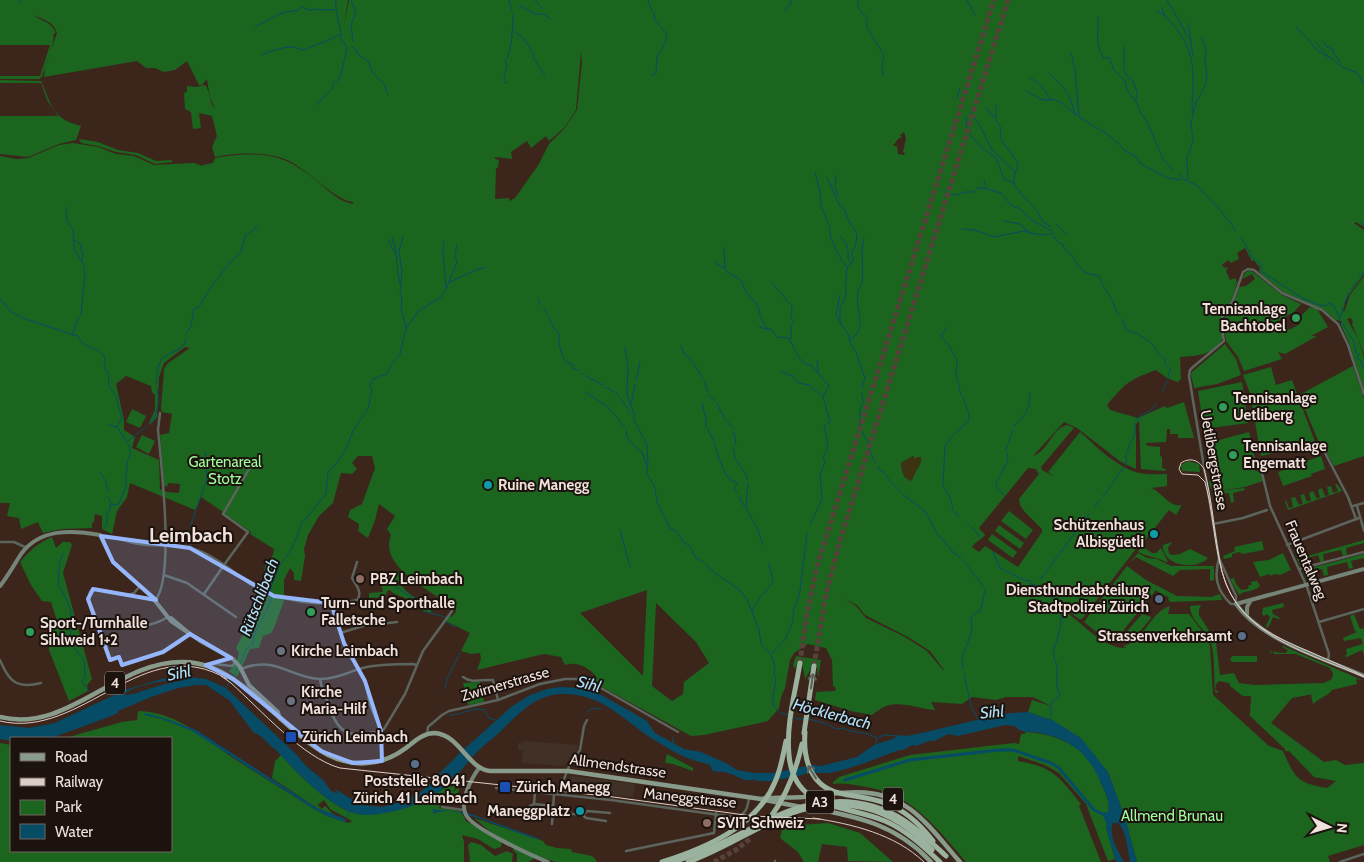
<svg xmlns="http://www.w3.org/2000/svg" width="1364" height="862" viewBox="0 0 1364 862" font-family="Cabin,sans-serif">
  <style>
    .commercial { fill: #403026 }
    .green { fill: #1b651f; fill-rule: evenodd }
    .sand { fill: #3c3313 }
    .water { fill: #064c67; fill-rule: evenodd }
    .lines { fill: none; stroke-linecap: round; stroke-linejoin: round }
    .stream { stroke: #064c67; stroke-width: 1 }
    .canal { stroke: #064c67; stroke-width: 3 }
    .highway-tunnel { stroke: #574239; stroke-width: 5; stroke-dasharray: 5 2.5; stroke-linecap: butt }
    .street { stroke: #5b655d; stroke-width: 2.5 }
    .secondary { stroke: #758478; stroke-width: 4 }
    .primary { stroke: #899c8c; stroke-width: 4.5 }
    .highway { stroke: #9bb29f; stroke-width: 5 }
    .tram { stroke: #ddcdc7; stroke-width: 1 }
    .rail { stroke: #ddcdc7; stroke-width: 1 }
    .oneway { stroke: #5c6256 }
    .marked { fill: #95b6fd; fill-opacity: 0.2; stroke: #95b6fd; stroke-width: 4; stroke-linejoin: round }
    .leisure-dot { fill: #2e9e5b; stroke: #1c120e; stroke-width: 2 }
    .culture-dot { fill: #0f9aa8; stroke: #1c120e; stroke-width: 2 }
    .education-dot { fill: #8d6e63; stroke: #1c120e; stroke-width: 2 }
    .service-dot { fill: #5c6f8a; stroke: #1c120e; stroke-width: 2 }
    .worship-dot { fill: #6b7280; stroke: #1c120e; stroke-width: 2 }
    .transit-dot { fill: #1a4fb4; stroke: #1c120e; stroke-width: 2 }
    .labels { text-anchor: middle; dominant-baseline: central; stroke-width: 4; stroke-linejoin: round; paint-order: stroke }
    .shield { fill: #1c120e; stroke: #b0a39e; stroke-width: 1 }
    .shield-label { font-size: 14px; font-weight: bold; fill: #f0e1db }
    .poi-label { font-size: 15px; font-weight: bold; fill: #f0e1db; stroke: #1c120e; text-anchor: start }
    .street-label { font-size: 15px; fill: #f0e1db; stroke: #1c120e }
    .park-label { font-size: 15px; fill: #9ffe9d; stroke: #1c120e }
    .water-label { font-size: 16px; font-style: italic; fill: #b0e2fc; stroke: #1c120e }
    .district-label { font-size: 20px; font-weight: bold; fill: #f0e1db; stroke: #1c120e }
  </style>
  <rect width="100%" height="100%" fill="#3c261c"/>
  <!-- commercial -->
  <g class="commercial">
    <path d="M 524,741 L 578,745 L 575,754 L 564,766 L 522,763 L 523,751 L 518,750 L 518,743 L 523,743 Z"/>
    <path d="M 572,776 L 635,784 L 633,797 L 564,789 L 570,777 Z"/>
  </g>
  <!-- green -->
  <g class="green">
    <path d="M 0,0 L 348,0 L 344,25 L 349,0 L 1364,0 L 1364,227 L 1356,222 L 1354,223 L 1364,230 L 1364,274 L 1346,299 L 1343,311 L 1344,312 L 1350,295 L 1364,276 L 1364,354 L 1352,324 L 1353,322 L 1351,318 L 1347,319 L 1358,339 L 1364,357 L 1364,390 L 1349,343 L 1341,325 L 1341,321 L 1336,320 L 1323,309 L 1283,292 L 1261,274 L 1259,271 L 1260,268 L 1254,260 L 1252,261 L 1245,248 L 1237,253 L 1239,259 L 1231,263 L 1228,260 L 1222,265 L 1224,268 L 1228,267 L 1226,271 L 1230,280 L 1235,278 L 1237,282 C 1235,288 1234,296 1230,302 C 1221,318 1217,317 1223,336 C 1218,355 1196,356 1180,357 L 1181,379 L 1178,382 L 1167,378 L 1156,370 C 1129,380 1125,383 1107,405 L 1110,410 L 1138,418 L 1165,406 L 1167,408 L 1184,402 L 1194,438 L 1178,438 L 1178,434 L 1170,434 L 1170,429 L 1167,429 L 1166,442 L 1145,443 L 1148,446 L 1160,447 L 1160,456 L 1162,457 L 1162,468 L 1166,469 L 1165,471 L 1141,469 L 1139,421 L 1136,424 L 1136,469 L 1121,462 L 1077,428 L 1064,422 L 1033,456 C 1048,452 1053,426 1068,425 L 1074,428 L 1041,467 L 1042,470 L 1055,477 L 1048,472 L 1080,432 C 1097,447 1116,467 1139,473 C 1148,475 1158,474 1167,474 L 1167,486 L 1151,488 C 1162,492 1169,508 1182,505 L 1176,515 L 1169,510 L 1139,548 L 1135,547 L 1135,550 L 1082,619 L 1079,619 L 1070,612 L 1069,614 C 1083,625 1107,650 1126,648 L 1123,646 C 1145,641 1149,613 1170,606 L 1168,614 L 1189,614 L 1205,635 L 1210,646 L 1213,695 L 1269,746 L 1283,751 C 1295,778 1297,783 1327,788 L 1336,781 L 1314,777 L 1289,751 L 1285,751 L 1285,749 L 1249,715 L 1250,714 L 1251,696 L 1243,696 L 1231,687 L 1229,683 L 1219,681 L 1216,684 L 1215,690 L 1218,691 L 1218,693 L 1215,692 C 1214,679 1215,651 1210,640 C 1204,628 1190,620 1190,606 L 1201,605 L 1199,610 L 1199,615 L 1216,642 L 1220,675 L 1234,673 L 1239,683 L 1255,685 L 1324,683 L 1332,679 L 1333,673 L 1330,668 L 1296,654 L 1274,654 L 1273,651 L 1271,652 L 1270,654 L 1269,653 L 1271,651 C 1278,652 1278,653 1286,653 L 1288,650 L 1282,647 L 1283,646 L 1362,680 L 1356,679 L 1357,684 L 1332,690 C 1328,696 1319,698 1313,704 L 1311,695 L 1313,694 L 1292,698 L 1271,723 L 1324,762 L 1336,760 L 1345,765 L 1364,763 L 1364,845 L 1328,856 L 1330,862 L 1137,862 L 1125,818 L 1108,772 L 1054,721 L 1028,712 L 1032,700 L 1051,706 L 1033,697 L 1006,697 L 996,700 L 972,697 L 962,704 L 931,702 L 935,710 C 918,709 902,701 886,706 C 881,708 876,712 872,715 L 851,711 L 815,700 L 816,692 L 835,691 L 836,688 L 833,686 L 832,660 L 826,648 L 808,644 L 794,653 L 790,660 L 785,688 L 781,697 L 779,708 L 768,721 L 704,735 L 691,736 L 595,683 L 596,676 C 588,667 576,661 565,665 L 561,657 L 544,654 L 477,670 L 481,659 L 480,653 L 471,654 L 461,651 L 470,633 L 446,621 L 449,616 L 451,617 L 456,612 L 456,608 L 453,609 C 434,590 378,569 391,535 L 387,529 L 395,516 L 379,504 L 375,520 L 368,538 L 358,531 L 359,524 L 348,517 L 350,510 L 362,504 L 375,468 L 372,456 L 358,456 L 352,463 L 357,469 L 352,474 L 341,473 L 333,503 L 319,516 L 308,535 L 304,549 L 305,556 L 301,581 L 294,580 L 294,573 L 290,568 L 284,580 L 284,601 L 274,628 L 271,633 L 263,636 L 259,648 L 250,649 L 237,677 L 229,671 L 236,664 L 239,653 L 236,648 L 248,624 L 253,623 L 261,601 L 260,595 L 265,566 L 273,555 L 274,549 L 250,534 L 251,532 L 226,515 L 225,512 L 251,468 L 253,463 L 223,512 L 201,497 L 195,510 L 130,483 L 127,497 L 117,511 L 112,534 L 102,529 L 102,516 L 95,514 L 94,522 L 92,523 L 92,528 L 62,529 L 43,533 L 38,522 L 21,529 L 19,518 L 7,516 L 10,503 L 0,503 L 0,156 L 17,159 L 28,158 L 59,145 L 73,143 L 98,147 L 116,154 L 134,156 L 154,165 L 194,163 L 203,166 L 203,165 L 213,163 L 215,158 C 236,154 264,152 284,160 C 295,164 308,174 317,181 C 329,191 337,200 352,204 L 354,202 C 338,203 305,167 287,160 C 267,151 235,153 215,157 L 212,147 L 217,136 L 212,116 L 199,113 L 201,128 L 193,129 L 191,112 L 185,109 L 184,93 L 187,92 L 187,86 L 196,87 L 205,85 C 211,92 208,103 215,108 L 210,98 L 207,79 L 202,85 L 199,85 L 187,61 L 175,70 L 164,72 L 155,68 L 146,68 L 137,61 L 44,77 L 45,66 L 57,33 C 53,21 44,20 34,15 C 40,21 49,20 55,31 L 55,34 L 53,34 C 56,40 44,67 42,77 L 39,79 L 0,79 L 0,76 L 40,76 L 50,45 L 0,45 ZM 581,52 L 582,62 L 577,110 L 564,129 L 549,144 L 539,164 L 515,198 L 510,201 L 509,198 L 495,199 L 496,169 L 498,167 L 499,160 L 495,159 L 495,157 L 512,159 L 511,152 L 527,141 L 531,148 L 546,136 L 549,141 L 564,128 L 576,110 ZM 904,132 L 906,138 L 903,152 L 905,153 L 904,155 L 898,154 L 897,146 L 893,146 L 898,139 L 902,137 L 900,135 ZM 185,347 L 190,348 L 168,363 L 164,369 L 161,409 L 162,412 L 172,414 L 169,433 L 160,435 L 164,485 L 167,487 L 168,483 L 180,484 L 179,493 L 167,492 L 160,489 L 159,460 L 132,448 L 135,437 L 124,430 L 124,420 L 116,384 L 126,376 L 151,386 L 152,392 L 155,395 L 155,410 L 149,423 L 150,425 L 157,417 L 159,377 L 164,363 ZM 913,456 L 915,459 L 918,457 L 921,457 C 921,469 915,472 905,478 L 902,471 L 901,463 ZM 1028,468 L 1036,469 L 1039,474 L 1019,499 L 1020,505 L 1024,511 L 1042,529 L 1042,532 L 1018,567 L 985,546 L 979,552 L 972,547 C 976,541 981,540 985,535 L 979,528 ZM 647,590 L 643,675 L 642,675 L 580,613 ZM 845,599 L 857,605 L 865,615 L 908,637 L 930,651 L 944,670 L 943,670 L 927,651 L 905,637 L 866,618 L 856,606 ZM 656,603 L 696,642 L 709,663 L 684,682 L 683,694 L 672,701 L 652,686 Z"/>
    <path d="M 0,80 L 41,81 C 52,105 52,119 81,126 L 76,140 L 59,144 L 28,157 L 0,154 L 0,116 L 58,116 L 47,100 L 41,83 L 0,83 Z"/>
    <path d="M 79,139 L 98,142 L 118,150 L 138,153 L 156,161 L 171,160 L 173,162 L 155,164 L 136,155 L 116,152 L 98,146 L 81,143 Z"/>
    <path d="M 1249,271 L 1253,272 L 1282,295 L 1301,304 L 1294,312 L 1279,320 L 1284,328 L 1287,327 L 1289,330 L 1300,324 L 1299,321 L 1302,319 L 1302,315 L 1310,307 L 1317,309 L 1328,327 L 1311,336 L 1317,336 L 1285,354 L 1278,352 L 1282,359 L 1244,371 L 1238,357 L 1226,341 L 1222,321 L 1234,301 L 1239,287 L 1246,286 L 1255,279 L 1252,274 L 1242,279 L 1246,272 Z"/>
    <path d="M 1225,344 L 1236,359 L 1241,375 L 1217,384 L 1194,388 L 1191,375 L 1192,372 Z"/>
    <path d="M 1353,366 L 1364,399 L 1364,456 L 1334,466 L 1322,444 L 1318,440 L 1299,395 Z"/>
    <path d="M 1271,367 L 1276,385 L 1292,380 L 1315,442 L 1261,456 L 1250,393 L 1243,375 Z"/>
    <path d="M 1242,382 L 1248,423 L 1204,429 L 1198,391 Z"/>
    <path d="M 132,409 L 146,416 L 140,428 L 126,422 Z"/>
    <path d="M 1249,432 L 1257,469 L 1254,470 L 1260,472 L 1263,481 L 1245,487 L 1218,491 L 1244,488 L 1245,490 L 1233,493 L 1234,502 L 1231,503 L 1229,493 L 1213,496 L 1212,492 L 1215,492 L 1215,483 L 1213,485 L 1214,489 L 1211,489 L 1209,482 L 1214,475 L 1211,467 L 1213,465 L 1209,445 L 1212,442 Z"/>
    <path d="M 142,435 L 155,441 L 149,454 L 136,447 Z"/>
    <path d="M 1321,456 L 1325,469 L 1311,474 L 1312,476 L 1283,486 L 1278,472 L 1307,463 L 1307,461 Z"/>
    <path d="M 1188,461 L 1199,464 L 1200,472 L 1182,471 L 1181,465 Z"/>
    <path d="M 1335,484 L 1337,484 L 1342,491 L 1288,510 L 1285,501 L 1286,500 L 1289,508 L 1293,507 L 1291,498 L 1295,497 L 1299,505 L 1303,503 L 1300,495 L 1304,494 L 1307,502 L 1311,500 L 1309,493 L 1313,491 L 1317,499 L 1320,497 L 1318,490 L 1322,488 L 1325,496 L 1329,495 L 1327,487 L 1331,486 L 1333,493 L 1338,491 Z"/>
    <path d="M 1009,511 L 1033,530 L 1026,539 L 1001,521 Z"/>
    <path d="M 999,525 L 1024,543 L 1020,549 L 995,531 Z"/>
    <path d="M 992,534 L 1017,552 L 1013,558 L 988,540 Z"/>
    <path d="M 52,537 L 56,548 L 63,542 L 70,542 L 72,545 L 63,573 L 92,679 L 87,685 L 88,691 L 69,701 L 49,650 L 50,628 L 57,621 L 51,602 L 42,601 L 31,585 L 20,562 C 30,550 38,543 52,537 Z"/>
    <path d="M 1364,540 L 1364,543 L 1346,548 L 1347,555 L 1343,556 L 1341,550 L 1323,554 L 1324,562 L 1321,563 L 1318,555 L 1300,560 L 1301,567 L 1297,559 Z"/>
    <path d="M 1262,541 L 1264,550 L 1242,554 L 1240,552 L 1232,554 L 1232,557 L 1224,559 L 1223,556 L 1235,551 L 1234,547 Z"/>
    <path d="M 1172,542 L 1168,548 L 1169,553 L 1171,555 L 1180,554 L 1190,549 L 1208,558 C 1196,571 1162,566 1163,545 Z"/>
    <path d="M 1142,546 L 1152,553 L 1156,553 L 1161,548 L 1168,562 L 1166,562 C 1157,557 1148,557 1138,552 Z"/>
    <path d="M 1138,553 L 1147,558 L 1157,559 L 1171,566 L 1214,566 L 1214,580 L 1210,581 L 1210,569 L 1180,570 L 1173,576 L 1136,557 L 1132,561 L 1132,560 Z"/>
    <path d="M 1283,553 L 1291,570 L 1280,575 L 1275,574 L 1270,576 L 1269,574 L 1260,577 L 1253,562 L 1269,560 Z"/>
    <path d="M 1364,554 L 1364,558 L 1351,561 L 1353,568 L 1349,569 L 1347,562 L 1327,567 L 1328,575 L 1324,576 L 1322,569 L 1306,573 L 1307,581 L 1303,572 L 1304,570 Z"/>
    <path d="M 1127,566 L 1146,580 L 1177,596 L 1211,597 L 1220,594 L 1222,600 L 1171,602 L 1168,600 L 1169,598 L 1166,595 L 1164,597 L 1156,590 L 1118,637 L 1112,642 L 1109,642 L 1084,622 Z"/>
    <path d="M 396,570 L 414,585 L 405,582 L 387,582 L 387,574 Z"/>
    <path d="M 378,572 L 382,574 L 385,583 L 402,586 L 406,591 L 431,610 L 431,613 C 421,613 414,602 405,598 C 399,595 394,595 390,590 L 387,591 L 385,597 L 369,598 L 369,593 L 383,592 Z"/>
    <path d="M 1234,578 L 1236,584 L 1241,590 L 1248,589 L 1249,585 L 1252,585 L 1251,582 L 1257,581 L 1260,586 C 1254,592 1245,590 1239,595 L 1230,579 Z"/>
    <path d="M 1283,603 L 1284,607 L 1272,610 L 1273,614 L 1280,618 L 1279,619 L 1273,617 L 1268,628 L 1266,626 L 1270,617 L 1267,614 L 1264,616 L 1262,614 L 1263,608 Z"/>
    <path d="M 1142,614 L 1151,617 L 1151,618 L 1133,640 L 1130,642 L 1121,640 L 1122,637 Z"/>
    <path d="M 1354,614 L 1360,629 L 1364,628 L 1364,655 L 1362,650 L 1347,657 L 1345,656 L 1347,654 L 1346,649 L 1363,644 L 1361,638 L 1344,641 L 1343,638 L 1357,632 L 1355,631 L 1350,616 Z"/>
    <path d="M 796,656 L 821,660 L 818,678 L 817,665 L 814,663 L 805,679 L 802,662 L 799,661 L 795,669 L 793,665 Z"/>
    <path d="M 1232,656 L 1257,656 L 1257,662 L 1233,662 L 1230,660 Z"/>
    <path d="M 480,682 L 484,702 L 468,705 L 463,683 Z"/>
    <path d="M 138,711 C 178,712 205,739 236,760 C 262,776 288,793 314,809 L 327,816 L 349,823 L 352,821 L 330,809 L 324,800 L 319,804 L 317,804 L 322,809 L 325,806 L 333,814 L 343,818 L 317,808 L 272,778 L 275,761 L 281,755 C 296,772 335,812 359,814 C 371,815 404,809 415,805 C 430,799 440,786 456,786 L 453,792 L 458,788 L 459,790 L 454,802 L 440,799 L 436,802 L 440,806 L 439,808 L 461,811 L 466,821 L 502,841 L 501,847 L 494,849 L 478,839 L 462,835 L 464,842 L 464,862 L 0,862 L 0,743 L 11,745 L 11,851 L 171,851 L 171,738 L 65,738 L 122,722 L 137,720 Z"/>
    <path d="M 1025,732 C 1051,733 1078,743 1093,765 C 1097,771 1099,777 1101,783 C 1105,792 1111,803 1108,813 L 1102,816 L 1104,816 L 1107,825 L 1106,827 L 1115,859 L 1108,861 L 1086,804 L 1059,773 L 1045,765 L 1018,756 L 1018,761 C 1054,767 1059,777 1081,804 L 1079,806 L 1101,862 L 966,862 C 934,825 911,792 860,786 C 851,784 843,783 833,784 L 833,782 L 839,777 L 910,755 L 1014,743 L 1019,744 L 1021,734 L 1025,734 Z"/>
    <path d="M 667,754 L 693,768 L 693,771 L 673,764 L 665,763 Z"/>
    <path d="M 474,818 L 543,841 L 546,845 L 557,848 L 571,849 L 572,852 L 592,856 L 596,860 L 596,862 L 556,862 L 537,856 L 529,862 L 517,862 L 517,854 L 513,850 L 514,846 L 492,833 Z"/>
    <path d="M 828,823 L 860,833 L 893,862 L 848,861 L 847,847 L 822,844 L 818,862 L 804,862 L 798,852 L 780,838 L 782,829 L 784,826 Z"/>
    <path d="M 471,842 L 481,845 L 495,856 L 507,851 L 513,854 L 512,862 L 470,862 L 468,845 Z"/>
  </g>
  <!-- sand -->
  <path class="sand" d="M 913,456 L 914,459 L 919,457 L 922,459 L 912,480 L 909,481 L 903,474 L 901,463 Z"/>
  <!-- water -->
  <g class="water">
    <path d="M 180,676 L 206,679 L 226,688 L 296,754 L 305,765 L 324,781 L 331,791 L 338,794 L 335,789 L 361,805 L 382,807 L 405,801 L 422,791 L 460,753 L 511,707 L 530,695 L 547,689 L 560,687 L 578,688 L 598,693 L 635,714 L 647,721 L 655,733 L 684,749 L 701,752 L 726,763 L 737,770 L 754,773 L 773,773 L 812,765 L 821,766 L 857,757 L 874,745 L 893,739 L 899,735 L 907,736 L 922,733 L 989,717 L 997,714 L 1028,712 L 1054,721 L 1081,738 L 1108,772 L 1125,818 L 1137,862 L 1130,862 C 1128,851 1126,828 1117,822 L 1115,824 L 1113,822 C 1108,835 1118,851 1124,862 L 1116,862 L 1106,827 L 1107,825 L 1103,815 L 1108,813 C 1111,802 1105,792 1101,783 C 1088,753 1072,740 1040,733 C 1032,731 1020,734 1015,726 L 1005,725 L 958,736 L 948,734 L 934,741 L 929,741 L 916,746 L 912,745 L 903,750 L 899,750 L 862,764 L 839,771 L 829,773 L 808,773 L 802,775 L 771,781 C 766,782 760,780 755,781 L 755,779 C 744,783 739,776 728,773 C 722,771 717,773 712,770 L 710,765 C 702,762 694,761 685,757 C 675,753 665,746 656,741 C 623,721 603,692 560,694 C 530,696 513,721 492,739 C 484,745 475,753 468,762 C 461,771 454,779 445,787 C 431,799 413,807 395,811 C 383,813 370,817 357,814 C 327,806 296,771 275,749 C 267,744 263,735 254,733 L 229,700 L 206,685 L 196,685 L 178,688 L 151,697 L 118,711 L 118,713 L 109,717 L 54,737 L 11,738 L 11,741 L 0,739 L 0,725 L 29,728 L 55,723 L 125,690 L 162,679 ZM 184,678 L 187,679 L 158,686 L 133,694 L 123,695 C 134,684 168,681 184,678 Z"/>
    <path d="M 145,713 L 167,719 L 196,730 L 317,808 L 343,818 L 346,820 L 345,822 L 327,816 L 314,809 L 192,731 L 162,719 L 144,715 Z"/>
    <path d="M 431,809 L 468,813 L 543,840 C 517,837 455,801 433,814 L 434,811 Z"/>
  </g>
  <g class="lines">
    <!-- stream -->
    <g class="stream">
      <path d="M 20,0 L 21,3"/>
      <path d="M 351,0 L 356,12 L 351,25 L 353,41"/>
      <path d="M 509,0 L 512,10"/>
      <path d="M 535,0 L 543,9"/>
      <path d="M 649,0 L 648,3 L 654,14 L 655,21 L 666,33 L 667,38 L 661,51 L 657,55 L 656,73 L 651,76"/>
      <path d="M 858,0 L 858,8 L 867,18 L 867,28 L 884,55 L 882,66 L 883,76"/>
      <path d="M 967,0 L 975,15"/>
      <path d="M 1167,0 L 1185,31 L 1185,34 L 1191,40"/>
      <path d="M 519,5 L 535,14 L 543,14 L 551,19"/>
      <path d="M 1162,8 L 1165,16"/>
      <path d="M 1156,10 L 1165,16"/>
      <path d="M 785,12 L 788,6 L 791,4 L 791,0"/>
      <path d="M 1098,16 C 1099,31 1094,45 1104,58 L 1109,58 L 1114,70 L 1125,81 L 1127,90 L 1137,103 L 1141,113 L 1147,122 L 1163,159 L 1174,171"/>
      <path d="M 1166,17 C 1187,39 1194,55 1193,86 C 1193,96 1191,104 1193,113"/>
      <path d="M 1188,23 L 1193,56"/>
      <path d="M 255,27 L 282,13 L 298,10 L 303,7 L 308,10 L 313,10 L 316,9 C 323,11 328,9 336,10"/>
      <path d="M 1296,27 C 1299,31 1302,32 1305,36 C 1315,48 1318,53 1333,59 C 1337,65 1349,71 1356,72 L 1364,84"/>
      <path d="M 514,31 L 524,39 L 532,51"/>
      <path d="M 1323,41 L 1327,47 L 1333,49 L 1333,53 L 1338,58 L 1340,63"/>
      <path d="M 1315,42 L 1330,58"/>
      <path d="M 352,46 L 360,56 L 368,61 L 373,73 L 385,85 L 386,91 L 388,94"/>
      <path d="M 1124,47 L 1124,69 L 1127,76 L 1133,81 L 1137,92 L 1136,100"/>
      <path d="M 533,53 L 534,59 L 545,75"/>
      <path d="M 1071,53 L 1075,69 L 1079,117 L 1110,136 L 1121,146 L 1125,151 L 1135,156 L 1141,164 L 1168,178 L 1181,180"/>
      <path d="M 262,55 C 270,51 280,48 289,47 C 294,46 300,50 305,50 C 316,43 329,42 340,34"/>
      <path d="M 507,58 C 513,44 512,30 513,14"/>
      <path d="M 1050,74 C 1065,88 1070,95 1075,114 L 1078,115"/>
      <path d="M 1030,78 C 1040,83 1045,90 1051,100"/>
      <path d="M 504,79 L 507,65 L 505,60"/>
      <path d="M 504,82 L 507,83"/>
      <path d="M 1027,91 C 1035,96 1044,103 1053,99 L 1062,103 L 1075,114"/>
      <path d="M 957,98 L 960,88"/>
      <path d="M 316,105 L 332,89 L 333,84 L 340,78 L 347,49 L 344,42 L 341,40 C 342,26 334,14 336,0"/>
      <path d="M 996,105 L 996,120 L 1001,128 L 1000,138 L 1018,163 L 1014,178 L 1014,185 L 1025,198 L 1038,212 L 1042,221 L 1051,227"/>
      <path d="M 985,107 L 995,117"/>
      <path d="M 970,112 L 979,124 L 992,150 L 1015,172"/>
      <path d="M 966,118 L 967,129 L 970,134 L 982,148 L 996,158 L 1004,179 L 1014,183"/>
      <path d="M 815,172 L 820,192 L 821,206 L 829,225 L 831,239 L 843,263 L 848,267 C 846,271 845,291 846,295 L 840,308 L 840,322 L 849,336 L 850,343 L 856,352 L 865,378 L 862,388"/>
      <path d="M 1179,174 L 1185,180 L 1198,186 L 1231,223 L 1235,231"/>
      <path d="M 836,175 L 835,187 L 838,196"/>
      <path d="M 827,178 L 840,206 L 845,210 L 849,222 L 856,231 L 857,237 L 855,247 L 852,251 L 853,261 L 849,266"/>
      <path d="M 984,180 L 986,187"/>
      <path d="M 1188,180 L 1187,157 L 1193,141 L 1191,123 L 1196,103 L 1205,86 L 1207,76 L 1205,61 L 1206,48 L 1202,38"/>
      <path d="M 943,190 L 948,194 L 956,195 L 965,192 L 973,192 L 978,188 L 983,188 L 1001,193 L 1011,205 L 1020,209 L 1033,221 L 1052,231 C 1053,236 1057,243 1063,244 L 1064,248 L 1072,255 L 1079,267 L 1086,273 L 1099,276 C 1101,285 1110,294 1113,303 C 1116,308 1116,313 1119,316"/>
      <path d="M 66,207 L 67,221 L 73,230 L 74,249 L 85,266 L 83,269 L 85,272 L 81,315"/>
      <path d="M 1004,221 L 1020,224 L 1030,233 L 1043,235 L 1051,234"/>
      <path d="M 1361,223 L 1364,225"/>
      <path d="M 1056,224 L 1067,235"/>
      <path d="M 962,229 L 975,230 L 994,237 L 1024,231 L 1030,233"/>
      <path d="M 403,236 L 399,251 L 402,272 L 400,290 L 402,299 L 401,307 L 406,328"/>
      <path d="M 840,236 C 847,243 849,249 848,259 L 851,263"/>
      <path d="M 1241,237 L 1252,257 L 1261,264 L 1261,271 L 1302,298 C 1311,301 1316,305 1326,306 L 1329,303 L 1334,306 L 1340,319"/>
      <path d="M 392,238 C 399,252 395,268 400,283"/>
      <path d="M 74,240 L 81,244 L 81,250 L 83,254 L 82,261"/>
      <path d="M 388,240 L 395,253"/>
      <path d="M 444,241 L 443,252 L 446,287"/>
      <path d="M 724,247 L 725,269 L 727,272 L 741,280 L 747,294 L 754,300 L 759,309 L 760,315 L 767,329 L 771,329 L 777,337 L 789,338 L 799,358 L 806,364 L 812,366 L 829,386 L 823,397 L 830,422 L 825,425 L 824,429 C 827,435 827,441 828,448 L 823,457 L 825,462 L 820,475 L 822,500 L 810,524"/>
      <path d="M 716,263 L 724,268"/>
      <path d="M 1359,278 L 1364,272"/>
      <path d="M 450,282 L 476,270 L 486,267"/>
      <path d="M 771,282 L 792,306 L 791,318 L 794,321 L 791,326 L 791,338"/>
      <path d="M 1351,290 L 1357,281"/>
      <path d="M 840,295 L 836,315 L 841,324"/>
      <path d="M 538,298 L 541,305"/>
      <path d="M 0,299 L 11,312 L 23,318 L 71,334"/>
      <path d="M 1344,304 L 1349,293"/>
      <path d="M 544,309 L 547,313"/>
      <path d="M 548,316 L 553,327 L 559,334 C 558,343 561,354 566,362 L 572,364 L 573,368 L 578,370"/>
      <path d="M 79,317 L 72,335 L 78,336 C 83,352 110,344 104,368 L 108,372 L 109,386 L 116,396 L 122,419 L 117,427 L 130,447 L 130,455 L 128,459 L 126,475 L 126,486 L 119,504 L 110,505 L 110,511 L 107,514 L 107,524 L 104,528"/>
      <path d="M 1340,318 L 1343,307"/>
      <path d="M 1122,319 L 1126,330 C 1134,331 1146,338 1153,345 C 1157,349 1159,357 1166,359 L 1164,363 L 1170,369 L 1168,378"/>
      <path d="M 1341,321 L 1354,342 L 1356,353 L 1359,354 L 1357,359 L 1360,360 L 1364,368"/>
      <path d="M 759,327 L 766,329"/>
      <path d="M 947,327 L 941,336 L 950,347 L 957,361 L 956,374 L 961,395"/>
      <path d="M 186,334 L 191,326 L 194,309 L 199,307 L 211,287 L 232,260 L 241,252 L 245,236 L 258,226"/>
      <path d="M 851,340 C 869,324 854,310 858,292 C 858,288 862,285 862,281 C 864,267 860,252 864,238"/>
      <path d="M 681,346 L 684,354 L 690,358 L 703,378"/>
      <path d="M 625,347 L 628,366 L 627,395 L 635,416 L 633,418 L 647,445 L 648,466"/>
      <path d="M 817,360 L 818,373"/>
      <path d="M 781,372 L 793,376 L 799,383 L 809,385 L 822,396"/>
      <path d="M 581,373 L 583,374"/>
      <path d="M 586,376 L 603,385"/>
      <path d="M 636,380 L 640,362"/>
      <path d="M 704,382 L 708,392"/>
      <path d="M 156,385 C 157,378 157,369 160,362 C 164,352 180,353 186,341 L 186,338"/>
      <path d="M 605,387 L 614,392"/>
      <path d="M 1163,391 L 1167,381"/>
      <path d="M 585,392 L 608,407 L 625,427"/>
      <path d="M 616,393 L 620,397"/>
      <path d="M 862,393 L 862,397 L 864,401 L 860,408 L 860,427 L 868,443 L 870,453 L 875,462"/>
      <path d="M 708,395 L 715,401"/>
      <path d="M 621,399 L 627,408"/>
      <path d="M 702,403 L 706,420 L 706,427 L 708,429 L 713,440"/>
      <path d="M 631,404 L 635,385"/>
      <path d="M 717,404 L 725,419 L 734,429"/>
      <path d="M 628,410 L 630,413"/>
      <path d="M 1136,421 C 1140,412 1151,414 1156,404"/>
      <path d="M 150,424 C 158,413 160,402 157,389"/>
      <path d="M 108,425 L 117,427"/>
      <path d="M 1014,426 C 1027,411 1028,415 1030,393"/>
      <path d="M 626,430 L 627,437 L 632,444 L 642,452 L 647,466 L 647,473 L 655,488 L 657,502 L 670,528 L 677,532 L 684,543 L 689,545 L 696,558 L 703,562"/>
      <path d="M 952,436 L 969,421 L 969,414 L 963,397"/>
      <path d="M 951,438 L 945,446 L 943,485 L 951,500 L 953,510"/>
      <path d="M 128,441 L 146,427"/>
      <path d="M 714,442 L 715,446"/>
      <path d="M 734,446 L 736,444 L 734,432"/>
      <path d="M 716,448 C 716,453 726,476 729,479 C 732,481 735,481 737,483 L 734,489 L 737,493"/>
      <path d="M 733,449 L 735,458 L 747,476 L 747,480"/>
      <path d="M 1006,450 L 1013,430"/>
      <path d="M 1125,465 L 1127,460 L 1125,456 L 1128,452 L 1128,448 L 1135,434 L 1135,423"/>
      <path d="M 878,467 L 879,470 L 883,471 L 889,480 L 900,491"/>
      <path d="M 100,472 L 106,482 L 108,492"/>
      <path d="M 748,483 L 746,508 L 757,528 L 763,545"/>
      <path d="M 1112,483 L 1124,467"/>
      <path d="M 901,493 L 925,511 L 938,535 L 953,552 L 961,558"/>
      <path d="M 1004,495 L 996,487 L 996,483 L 1008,461 L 1007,453"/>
      <path d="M 1103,496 L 1111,486"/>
      <path d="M 108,497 L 112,505"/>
      <path d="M 739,497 L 745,507"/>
      <path d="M 1094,508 L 1100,500"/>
      <path d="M 954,511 L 959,517"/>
      <path d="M 967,523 L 969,525"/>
      <path d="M 972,527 L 980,537"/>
      <path d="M 620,530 L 630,567"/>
      <path d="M 191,545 L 191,524 L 207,479 L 205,456 L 206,452"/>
      <path d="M 993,552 L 1000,568 L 1026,581 L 1030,580 L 1031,584 C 1042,585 1050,596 1058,605"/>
      <path d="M 63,554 C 57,564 60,574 58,585 L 62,590 L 70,608 L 72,622 L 70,640 L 75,649 L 84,660 L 85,677 L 82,681 L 89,692"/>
      <path d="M 963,560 L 983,586"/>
      <path d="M 705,563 L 713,572 L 740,590 L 747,599 L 759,630 L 761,644 L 771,654 L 775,668 L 774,675 L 776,679 L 773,696 L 773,705 L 780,713 L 789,715"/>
      <path d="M 1040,580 L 1089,514"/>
      <path d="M 396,587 L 421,604 L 427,612 L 445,617"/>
      <path d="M 752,612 C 755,601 766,592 773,582 L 769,563"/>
      <path d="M 446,622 L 455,627"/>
      <path d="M 772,653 L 784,641 L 792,624 L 794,609 L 800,591 L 807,534"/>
      <path d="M 240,664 L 246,649 L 253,644 L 254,634 L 260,624 L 271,600 L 271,587 L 280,565 L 292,548 L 302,523 L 326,494 L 328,472 L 335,466 L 346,449 L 353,431 L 368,409 L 372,389 L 370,385 L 373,379 L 387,374 L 392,363 L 400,354 L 406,329 L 418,311 L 440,298 L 446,289 L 457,262 L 455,255 L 457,244"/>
      <path d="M 187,667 L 185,674 L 187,678"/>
      <path d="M 963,669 L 962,658 L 972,631 L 971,620 L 973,615 L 981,610 L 985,589"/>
      <path d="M 964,674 L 971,706 L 978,719"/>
      <path d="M 233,677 L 238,667"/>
      <path d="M 226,687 L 231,680"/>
      <path d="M 445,689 C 445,679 456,663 460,653"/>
      <path d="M 587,712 L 591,709 L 601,708"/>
      <path d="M 450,715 C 461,716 473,706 484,710 L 489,718 L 495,720"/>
      <path d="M 793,716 L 797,719 L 805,719"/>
      <path d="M 809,719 L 827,724 L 836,729 L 843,728 L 850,731 L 868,734 L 877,738 L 876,744"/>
      <path d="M 1051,720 L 1051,703 L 1060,695 L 1056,685 L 1058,685 C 1055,678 1058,674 1057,667 C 1056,660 1052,655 1054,649 C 1057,640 1063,622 1060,612"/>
      <path d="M 673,737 L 673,744"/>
      <path d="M 878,738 L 883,735 L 898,736"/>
      <path d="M 346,817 L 350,811"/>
    </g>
    <!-- canal -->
    <path class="canal" d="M 845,780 L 910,760 L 999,750 L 1013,750 L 1051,763 L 1058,767 L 1094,810 L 1103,814 L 1108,814"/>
    <!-- highway-tunnel -->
    <g class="highway-tunnel">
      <path d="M 800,663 L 807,613 L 818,563 L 994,0"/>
      <path d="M 814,666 L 826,594 L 840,541 L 1008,0"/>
      <path d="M 714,862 L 736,850 L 751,838"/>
    </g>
    <!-- street -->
    <g class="street">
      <path d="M 1322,447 L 1348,497 L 1356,519"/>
      <path d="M 1261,469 L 1270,506 L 1307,587 L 1329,654 L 1328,660"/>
      <path d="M 1353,506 L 1364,503"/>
      <path d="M 1357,506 L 1364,531"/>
      <path d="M 1213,524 L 1243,518 L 1267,510"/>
      <path d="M 101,536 C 114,536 126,542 139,544 C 160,547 182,543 202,552 C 220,560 235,573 250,584 C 278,602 324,608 357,600 C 363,593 356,585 352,578 L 357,562"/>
      <path d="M 0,542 L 14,542 L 27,548"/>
      <path d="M 1287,545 L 1359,518"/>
      <path d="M 1219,558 C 1214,576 1216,590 1231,604 L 1236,604 L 1236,596 L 1219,558 L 1189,376 L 1190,370 L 1193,367 L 1224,341 L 1221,324 L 1222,317 L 1233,300 L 1243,272 L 1248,269 L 1254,270 L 1282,293 L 1322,310 L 1338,324 L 1348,345 L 1364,394"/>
      <path d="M 224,565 L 248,532 L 223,514 L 252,464"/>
      <path d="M 1299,569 L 1364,552"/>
      <path d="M 164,575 L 187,583 L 236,617"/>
      <path d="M 140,586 L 134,593 L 129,595 L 94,589 L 90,592 L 89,601 L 97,619 L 110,660 L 119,657 L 122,665 C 145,657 172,653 189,634"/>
      <path d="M 204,594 L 222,568"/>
      <path d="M 155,600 C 175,580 161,461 158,430 L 160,413"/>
      <path d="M 331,603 L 344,643 L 365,681 L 370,705 L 381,731 L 382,761"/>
      <path d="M 97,619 C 125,621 140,634 168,617"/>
      <path d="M 1319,622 L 1364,609"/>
      <path d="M 340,633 L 363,626 L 397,622"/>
      <path d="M 0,660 C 9,682 17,689 41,683"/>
      <path d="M 207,665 L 214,664 L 232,666 L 236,662"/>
      <path d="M 241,669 C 276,655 288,677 319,679 C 336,680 351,670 367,667 C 382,664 398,664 413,664 L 416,665"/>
      <path d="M 463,677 C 472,684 483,679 493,680 L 498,700"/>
      <path d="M 320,679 C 321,688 326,697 329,706 C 339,737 351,737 381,731"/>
      <path d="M 381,731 L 384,729 L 405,694 L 423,651 L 452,611"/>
      <path d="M 427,734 L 428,727 L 442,715 L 449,711 L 498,700 L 540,684 L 565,679 L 579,679 L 594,684 L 678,732"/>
      <path d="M 496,788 L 611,800 L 734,817 C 746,816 748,807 749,797"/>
      <path d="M 535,792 L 534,804 L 553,806"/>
      <path d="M 558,794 L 570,764 L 580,750 L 584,726 L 587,720"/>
      <path d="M 442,807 L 464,810"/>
      <path d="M 529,810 L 530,806 L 534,804"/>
      <path d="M 553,812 L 583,815 L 587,811 L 610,813"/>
      <path d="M 583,815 L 586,818 L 606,821"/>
      <path d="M 552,824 L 554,794"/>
      <path d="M 626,851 L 714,833 L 716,813"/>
      <path d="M 775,862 L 775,861"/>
      <path d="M 1340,862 L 1364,854"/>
    </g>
    <!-- secondary -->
    <g class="secondary">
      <path d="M 1364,569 L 1236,604 C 1262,641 1323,658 1364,676"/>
      <path d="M 0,586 C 8,576 14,565 21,554 C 40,528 72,530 100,535 L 113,562 L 152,597 L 171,621 L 202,642 L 233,659 L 240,667 L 249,685 L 278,712 L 280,719"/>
      <path d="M 1247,616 L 1247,607 L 1251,600"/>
      <path d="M 171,618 L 190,634"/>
      <path d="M 479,768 C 471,779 459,802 466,815 C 472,828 532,856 548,862"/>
    </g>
    <!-- primary -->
    <g class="primary">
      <path d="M 0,717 C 68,734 117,660 184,662 C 241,663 280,730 328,755 C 354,768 382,766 406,748 C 415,741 423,733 435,733 C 460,735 467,768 490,771 L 568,771 L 761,799 C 775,797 789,798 803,797 C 842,793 875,784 910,809 C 929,823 944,844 960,862"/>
      <path d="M 765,800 L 801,807"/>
      <path d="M 812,808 C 859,817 897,825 931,862"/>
    </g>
    <!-- highway -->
    <g class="highway">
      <path d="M 800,663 C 795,693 786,725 789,755 C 794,812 846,804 885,821 C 906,830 923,846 940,862"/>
      <path d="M 805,732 C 803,758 810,786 839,793 C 855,797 870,797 885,803 C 905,810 920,824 933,841"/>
      <path d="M 804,733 L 814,666"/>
      <path d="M 770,818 C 787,795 796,771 802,744"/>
      <path d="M 662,862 C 706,848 756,827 775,782 C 781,769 783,755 786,741"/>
      <path d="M 672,862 C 708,852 737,835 770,819 C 814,797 863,794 905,821 C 920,831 933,844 946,856"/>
      <path d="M 688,862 C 722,850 751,830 784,816 C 840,793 892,806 932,850"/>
    </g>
    <!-- tram -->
    <path class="tram" d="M 1364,676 C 1345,667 1326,659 1308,651 C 1267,634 1234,617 1222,571 C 1214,537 1213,502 1204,469 C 1199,460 1190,457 1181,463 L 1179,469 L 1182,474 L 1198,475 L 1205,482 C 1213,511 1214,543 1222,572 C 1239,637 1310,653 1364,677"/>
    <!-- rail -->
    <g class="rail">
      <path d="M 221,676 L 231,683 C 260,709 303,758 340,768 L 606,796 L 752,816 L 820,819"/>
      <path d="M 0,721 C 82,741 144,629 227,679"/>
      <path d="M 813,818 C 852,824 895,834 924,862"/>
    </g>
  </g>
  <!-- one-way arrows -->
  <defs><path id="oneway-shaft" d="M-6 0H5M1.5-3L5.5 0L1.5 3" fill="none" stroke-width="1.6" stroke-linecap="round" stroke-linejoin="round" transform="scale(1.25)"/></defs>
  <g class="oneway">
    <use href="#oneway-shaft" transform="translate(812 681) rotate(-82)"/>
    <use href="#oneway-shaft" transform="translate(812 772) rotate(-122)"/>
  </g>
  <!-- marked area -->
  <path class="marked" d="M 101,536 L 190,548 L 274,596 L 331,603 L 344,643 L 365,681 L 381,731 L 382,761 L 353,763 L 321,751 L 233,679 L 206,665 L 231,658 L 190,634 L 163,652 L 122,665 L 119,657 L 110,660 L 88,599 L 93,589 L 156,600 L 113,562 Z"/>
  <!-- markers -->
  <g class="leisure-dot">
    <circle cx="1296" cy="318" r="5"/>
    <circle cx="1223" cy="407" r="5"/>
    <circle cx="1233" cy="455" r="5"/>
    <circle cx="311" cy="612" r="5"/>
    <circle cx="30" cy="632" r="5"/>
  </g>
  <g class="culture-dot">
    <circle cx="488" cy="485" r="5"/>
    <circle cx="1154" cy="534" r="5"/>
    <circle cx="580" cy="811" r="5"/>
  </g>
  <g class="education-dot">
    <circle cx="360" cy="579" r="5"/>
    <circle cx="707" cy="823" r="5"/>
  </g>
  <g class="service-dot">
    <circle cx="1159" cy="599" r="5"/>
    <circle cx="1242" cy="636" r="5"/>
    <circle cx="415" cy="764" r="5"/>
  </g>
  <g class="worship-dot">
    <circle cx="281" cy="651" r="5"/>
    <circle cx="291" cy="701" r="5"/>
  </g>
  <g class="transit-dot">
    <rect x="285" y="731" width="12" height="12" rx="2.5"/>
    <rect x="499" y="781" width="12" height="12" rx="2.5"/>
  </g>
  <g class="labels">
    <!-- shield labels -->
    <g class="shield">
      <rect x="105" y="671.5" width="20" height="23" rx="4"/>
      <rect x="883" y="787.5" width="20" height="23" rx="4"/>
      <rect x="806" y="790.5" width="28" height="23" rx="4"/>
    </g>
    <g class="shield-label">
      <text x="115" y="683">4</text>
      <text x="893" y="799">4</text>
      <text x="820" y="802">A3</text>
    </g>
    <!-- poi labels -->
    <g class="poi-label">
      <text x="1286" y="309" text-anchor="end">Tennisanlage<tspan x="1286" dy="17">Bachtobel</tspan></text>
      <text x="1233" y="398">Tennisanlage<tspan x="1233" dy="17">Uetliberg</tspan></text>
      <text x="1243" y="446">Tennisanlage<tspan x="1243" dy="17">Engematt</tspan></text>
      <text x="498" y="485">Ruine Manegg</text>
      <text x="1144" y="525" text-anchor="end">Schützenhaus<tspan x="1144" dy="17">Albisgüetli</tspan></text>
      <text x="370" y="579">PBZ Leimbach</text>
      <text x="1149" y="590" text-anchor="end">Diensthundeabteilung<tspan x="1149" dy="17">Stadtpolizei Zürich</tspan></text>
      <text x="321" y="603">Turn- und Sporthalle<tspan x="321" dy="17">Falletsche</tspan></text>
      <text x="40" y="623">Sport-/Turnhalle<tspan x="40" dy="17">Sihlweid 1+2</tspan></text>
      <text x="1232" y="636" text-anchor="end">Strassenverkehrsamt</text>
      <text x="291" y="651">Kirche Leimbach</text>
      <text x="301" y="692">Kirche<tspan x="301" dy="17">Maria-Hilf</tspan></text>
      <text x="302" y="737">Zürich Leimbach</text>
      <text x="415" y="781" text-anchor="middle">Poststelle 8041<tspan x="415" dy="17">Zürich 41 Leimbach</tspan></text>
      <text x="516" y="787">Zürich Manegg</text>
      <text x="570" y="811" text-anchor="end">Maneggplatz</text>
      <text x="717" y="823">SVIT Schweiz</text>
    </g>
    <!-- street labels -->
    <g class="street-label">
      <text transform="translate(1214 460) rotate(80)">Uetlibergstrasse</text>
      <text transform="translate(1306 560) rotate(67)">Frauentalweg</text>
      <text transform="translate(505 684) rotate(-16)">Zwirnerstrasse</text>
      <text transform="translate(618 766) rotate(8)">Allmendstrasse</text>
      <text transform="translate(690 798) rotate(6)">Maneggstrasse</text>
    </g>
    <!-- park labels -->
    <g class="park-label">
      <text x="225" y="462">Gartenareal<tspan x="225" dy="17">Stotz</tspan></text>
      <text x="1172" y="816">Allmend Brunau</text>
    </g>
    <!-- water labels -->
    <g class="water-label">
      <text transform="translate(259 597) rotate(-69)">Rütschlibach</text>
      <text transform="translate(179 673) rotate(-11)">Sihl</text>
      <text transform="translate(589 684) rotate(15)">Sihl</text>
      <text transform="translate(992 712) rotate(-5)">Sihl</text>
      <text transform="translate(832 714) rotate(15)">Höcklerbach</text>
    </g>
    <!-- district labels -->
    <g class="district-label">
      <text x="191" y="535">Leimbach</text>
    </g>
  </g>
  <!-- legend -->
  <rect x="10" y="737" width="162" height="115" fill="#1c120e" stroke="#716560"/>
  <rect x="20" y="753" width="25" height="8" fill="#899c8c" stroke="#716560"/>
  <text x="55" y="762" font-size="15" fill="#f0e1db">Road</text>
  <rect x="20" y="778" width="25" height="8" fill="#ddcdc7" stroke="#716560"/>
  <text x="55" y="787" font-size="15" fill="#f0e1db">Railway</text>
  <rect x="20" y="800" width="25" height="15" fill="#1b651f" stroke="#716560"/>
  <text x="55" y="812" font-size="15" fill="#f0e1db">Park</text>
  <rect x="20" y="824" width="25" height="15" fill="#064c67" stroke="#716560"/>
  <text x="55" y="837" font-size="15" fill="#f0e1db">Water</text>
  <!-- north arrow -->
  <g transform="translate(1329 827) rotate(95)" stroke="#1c120e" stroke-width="4" paint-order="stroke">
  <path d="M0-4L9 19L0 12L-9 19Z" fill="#f0e1db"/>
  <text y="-8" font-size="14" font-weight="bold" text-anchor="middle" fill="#f0e1db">N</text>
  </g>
</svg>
